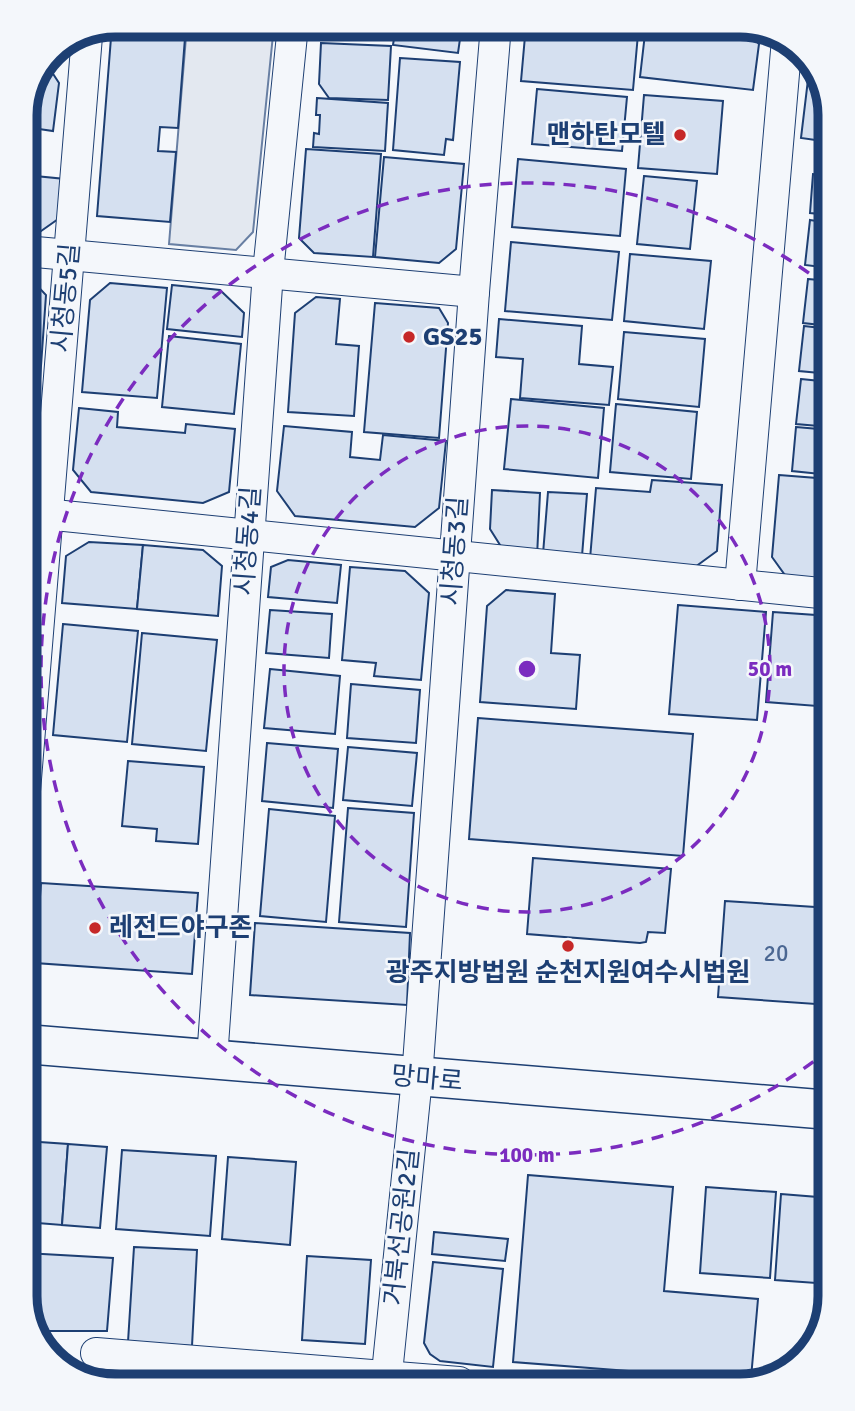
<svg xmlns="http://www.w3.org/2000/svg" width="855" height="1411" viewBox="0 0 855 1411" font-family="Signika,'Noto Sans KR',sans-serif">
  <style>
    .green { fill: #e3e9f0; stroke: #687fa3; stroke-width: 2 }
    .parking { fill: #e3e8f0; stroke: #687fa3; stroke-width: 2 }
    .building { fill: #d5e0f0; stroke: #1d3f73; stroke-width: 2 }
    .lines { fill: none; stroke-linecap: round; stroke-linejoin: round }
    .street-casing { stroke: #1d3f73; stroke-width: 32 }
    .secondary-casing { stroke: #1d3f73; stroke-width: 41 }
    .street { stroke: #f4f7fb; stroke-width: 30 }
    .secondary { stroke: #f4f7fb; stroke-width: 38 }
    .ring { fill: none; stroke: #7b2cbf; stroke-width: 3.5; stroke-dasharray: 12 9 }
    .poi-dot { fill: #c62828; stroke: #f4f7fb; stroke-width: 2.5 }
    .labels { text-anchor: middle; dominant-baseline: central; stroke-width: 5; stroke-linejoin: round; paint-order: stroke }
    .number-label { font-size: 23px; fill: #4b6792 }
    .poi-label { font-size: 26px; font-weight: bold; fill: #1d3f73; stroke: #f4f7fb; text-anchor: start }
    .street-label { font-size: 26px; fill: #1d3f73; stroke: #f4f7fb }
    .rim { fill: none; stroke: #1d3f73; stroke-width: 9 }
    .centre { fill: #7b2cbf; stroke: #f4f7fb; stroke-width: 3.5 }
    .ring-label { font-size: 21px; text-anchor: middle; font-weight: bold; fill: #7b2cbf; stroke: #f4f7fb; stroke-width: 5; stroke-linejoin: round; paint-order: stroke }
  </style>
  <rect width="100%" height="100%" fill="#f4f7fb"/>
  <!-- green -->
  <path class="green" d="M 29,1316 L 83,1377 L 64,1371 L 34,1336 Z"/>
  <!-- parking -->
  <path class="parking" d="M 187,25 L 274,25 L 253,232 L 236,250 L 169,244 Z"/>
  <!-- building -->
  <g class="building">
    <path d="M 115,24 L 186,25 L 178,128 L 160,127 L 158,151 L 176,152 L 170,222 L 97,216 L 112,25 Z"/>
    <path d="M 396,25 L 462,25 L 458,53 L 393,45 Z"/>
    <path d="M 526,25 L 615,25 L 614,32 L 638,34 L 633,90 L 521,81 Z"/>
    <path d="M 646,25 L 741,25 L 759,44 L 753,90 L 640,77 Z"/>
    <path d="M 321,43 L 391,46 L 388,100 L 329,98 L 319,84 Z"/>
    <path d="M 400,58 L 460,62 L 453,140 L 446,139 L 444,155 L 393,150 Z"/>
    <path d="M 46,63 L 59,83 L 53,131 L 25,127 L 25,109 Z"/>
    <path d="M 810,63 L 821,75 L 830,115 L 830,142 L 801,138 Z"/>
    <path d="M 537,89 L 627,97 L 622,151 L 532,144 Z"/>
    <path d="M 644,95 L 723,101 L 717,174 L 638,168 Z"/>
    <path d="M 317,98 L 388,103 L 385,151 L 313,147 L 314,133 L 319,134 L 320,115 L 316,115 Z"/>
    <path d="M 306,149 L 381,154 L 373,257 L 314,253 L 299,238 Z"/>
    <path d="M 384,157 L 464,164 L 456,249 L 439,263 L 375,257 Z"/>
    <path d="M 518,159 L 626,169 L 620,236 L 512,227 Z"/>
    <path d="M 825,168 L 830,168 L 830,215 L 810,213 L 813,174 L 825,175 Z"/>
    <path d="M 25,175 L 65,179 L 61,217 L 34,236 L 25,235 Z"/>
    <path d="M 644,176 L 697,181 L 690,249 L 637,244 Z"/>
    <path d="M 810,220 L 830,223 L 830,268 L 805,265 Z"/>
    <path d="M 511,242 L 619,252 L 612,320 L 505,311 Z"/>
    <path d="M 630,254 L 711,261 L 704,329 L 624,321 Z"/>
    <path d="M 25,277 L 29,277 L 46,295 L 40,380 L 25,379 Z"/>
    <path d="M 808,279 L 830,281 L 830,326 L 803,323 Z"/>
    <path d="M 110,283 L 167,288 L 157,398 L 82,392 L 90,300 Z"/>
    <path d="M 172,285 L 220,290 L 244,313 L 242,337 L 167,329 Z"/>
    <path d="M 316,297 L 340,299 L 336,344 L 359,346 L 354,416 L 288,412 L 295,313 Z"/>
    <path d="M 375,303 L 439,308 L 448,323 L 439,438 L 364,432 Z"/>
    <path d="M 499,319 L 582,326 L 579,364 L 613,367 L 609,405 L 520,398 L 523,359 L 496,357 Z"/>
    <path d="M 804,326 L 830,329 L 830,374 L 799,371 Z"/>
    <path d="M 624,332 L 705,339 L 699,407 L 618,399 Z"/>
    <path d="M 169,336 L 241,344 L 234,414 L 162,407 Z"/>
    <path d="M 801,379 L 830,382 L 830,427 L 796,424 Z"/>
    <path d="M 25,391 L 37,392 L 28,470 L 25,473 Z"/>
    <path d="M 511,399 L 604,408 L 598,478 L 504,469 Z"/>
    <path d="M 616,404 L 697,412 L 691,479 L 610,472 Z"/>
    <path d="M 79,408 L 118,412 L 117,427 L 185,433 L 186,424 L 235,429 L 229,492 L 203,503 L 91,492 L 73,470 Z"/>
    <path d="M 284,426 L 352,432 L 350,457 L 380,460 L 383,435 L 446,441 L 439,508 L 415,527 L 295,516 L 277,491 Z"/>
    <path d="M 796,427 L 830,430 L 830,475 L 792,471 Z"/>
    <path d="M 779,475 L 829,479 L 825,528 L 830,528 L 830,585 L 790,582 L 772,557 Z"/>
    <path d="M 652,480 L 722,485 L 717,551 L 695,567 L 590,559 L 596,488 L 650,492 Z"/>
    <path d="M 492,490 L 540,493 L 537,557 L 507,556 L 490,529 Z"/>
    <path d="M 548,492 L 587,494 L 582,556 L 543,554 Z"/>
    <path d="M 89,542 L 143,545 L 137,609 L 62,603 L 66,556 Z"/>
    <path d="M 143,545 L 203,550 L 222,566 L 218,616 L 137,609 Z"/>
    <path d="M 288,560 L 341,565 L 337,603 L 268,597 L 271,567 Z"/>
    <path d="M 350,567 L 405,571 L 429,593 L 421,680 L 374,676 L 376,663 L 342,660 Z"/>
    <path d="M 506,590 L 555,594 L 551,653 L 580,655 L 576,709 L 480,702 L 487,606 Z"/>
    <path d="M 678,605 L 766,612 L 757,720 L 669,714 Z"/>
    <path d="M 270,610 L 332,614 L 329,658 L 266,653 Z"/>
    <path d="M 773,612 L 830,616 L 830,707 L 766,702 Z"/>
    <path d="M 63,624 L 138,631 L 127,742 L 53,735 Z"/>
    <path d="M 142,633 L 217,640 L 206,751 L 132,744 Z"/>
    <path d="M 270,669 L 340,676 L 335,734 L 264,728 Z"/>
    <path d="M 351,684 L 420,690 L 416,743 L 347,738 Z"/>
    <path d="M 478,718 L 693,734 L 683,856 L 469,839 Z"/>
    <path d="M 267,743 L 338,749 L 333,808 L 262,801 Z"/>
    <path d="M 348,747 L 417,753 L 412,806 L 343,800 Z"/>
    <path d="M 128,761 L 204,767 L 198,844 L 156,841 L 157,829 L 122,826 Z"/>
    <path d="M 348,808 L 414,813 L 406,927 L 339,922 Z"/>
    <path d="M 269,809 L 335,816 L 326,922 L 260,916 Z"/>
    <path d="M 533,858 L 671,869 L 665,933 L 648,932 L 646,942 L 640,943 L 527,934 Z"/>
    <path d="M 41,883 L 198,893 L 192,974 L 35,963 Z"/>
    <path d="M 725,901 L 830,908 L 830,1005 L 718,997 Z"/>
    <path d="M 255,923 L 410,933 L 407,1005 L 250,995 Z"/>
    <path d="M 25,1141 L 68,1144 L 62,1225 L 25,1222 Z"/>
    <path d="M 68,1144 L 107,1147 L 100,1228 L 62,1225 Z"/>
    <path d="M 122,1150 L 216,1156 L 210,1236 L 116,1229 Z"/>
    <path d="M 228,1157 L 296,1162 L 290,1245 L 222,1239 Z"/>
    <path d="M 528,1175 L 673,1187 L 664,1291 L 758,1299 L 751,1378 L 719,1378 L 513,1362 Z"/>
    <path d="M 706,1187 L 776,1192 L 770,1278 L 700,1273 Z"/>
    <path d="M 781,1194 L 830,1198 L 830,1284 L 775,1280 Z"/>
    <path d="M 434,1232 L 508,1239 L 505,1261 L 432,1254 Z"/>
    <path d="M 134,1247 L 197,1250 L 192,1346 L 128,1342 Z"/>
    <path d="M 25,1253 L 113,1258 L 107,1331 L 43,1331 L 29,1314 L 24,1296 Z"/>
    <path d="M 307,1256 L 371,1260 L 365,1344 L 302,1340 Z"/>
    <path d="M 433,1262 L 503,1269 L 493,1367 L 440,1361 L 430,1354 L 424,1343 Z"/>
    <path d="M 131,1374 L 229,1382 L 228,1385 L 130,1386 Z"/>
  </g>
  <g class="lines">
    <!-- street casing -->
    <g class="street-casing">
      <g id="street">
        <path d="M 25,251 L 474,292"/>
        <path d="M 25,512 L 830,594"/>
        <path d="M 740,585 L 787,39"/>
        <path d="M 25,791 L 87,36"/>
        <path d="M 212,1059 L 268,272 L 293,25"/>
        <path d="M 96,1353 L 459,1382"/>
        <path d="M 386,1383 L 417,1078 L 474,292 L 496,25"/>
      </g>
    </g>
    <!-- secondary casing -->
    <g class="secondary-casing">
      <path id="secondary" d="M 25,1044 L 830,1110"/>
    </g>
    <!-- street -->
    <use href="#street" class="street"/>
    <!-- secondary -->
    <use href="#secondary" class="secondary"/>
  </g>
  <!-- distance rings -->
  <g class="ring">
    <circle cx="527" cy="669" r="243"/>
    <path d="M830 1049A486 486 0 1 1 830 289"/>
  </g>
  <!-- markers -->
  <g class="poi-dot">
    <circle cx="680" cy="135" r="7"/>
    <circle cx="409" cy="337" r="7"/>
    <circle cx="95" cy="928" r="7"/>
    <circle cx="568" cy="946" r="7"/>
  </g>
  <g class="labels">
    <!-- number labels -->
    <g class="number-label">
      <text x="776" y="953">20</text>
    </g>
    <!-- poi labels -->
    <g class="poi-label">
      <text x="666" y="135" text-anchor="end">맨하탄모텔</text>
      <text x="423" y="337">GS25</text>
      <text x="109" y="928">레전드야구존</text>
      <text x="568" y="973" text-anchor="middle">광주지방법원 순천지원여수시법원</text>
    </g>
    <!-- street labels -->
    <g class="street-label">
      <text transform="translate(66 298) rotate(-85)">시청동5길</text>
      <text transform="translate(248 541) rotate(-86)">시청동4길</text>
      <text transform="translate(455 551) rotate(-86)">시청동3길</text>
      <text transform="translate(427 1079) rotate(5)">망마로</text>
      <text transform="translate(402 1227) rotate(-84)">거북선공원2길</text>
    </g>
  </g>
  <!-- crop -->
  <path d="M0 0H855V1411H0ZM115 37H740A78 78 0 0 1 818 115V1296A78 78 0 0 1 740 1374H115A78 78 0 0 1 37 1296V115A78 78 0 0 1 115 37Z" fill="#f4f7fb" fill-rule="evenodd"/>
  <path class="rim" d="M115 37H740A78 78 0 0 1 818 115V1296A78 78 0 0 1 740 1374H115A78 78 0 0 1 37 1296V115A78 78 0 0 1 115 37Z"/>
  <circle cx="527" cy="669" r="10" class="centre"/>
  <g class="ring-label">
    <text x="770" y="676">50 m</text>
    <text x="527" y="1162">100 m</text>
  </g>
</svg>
